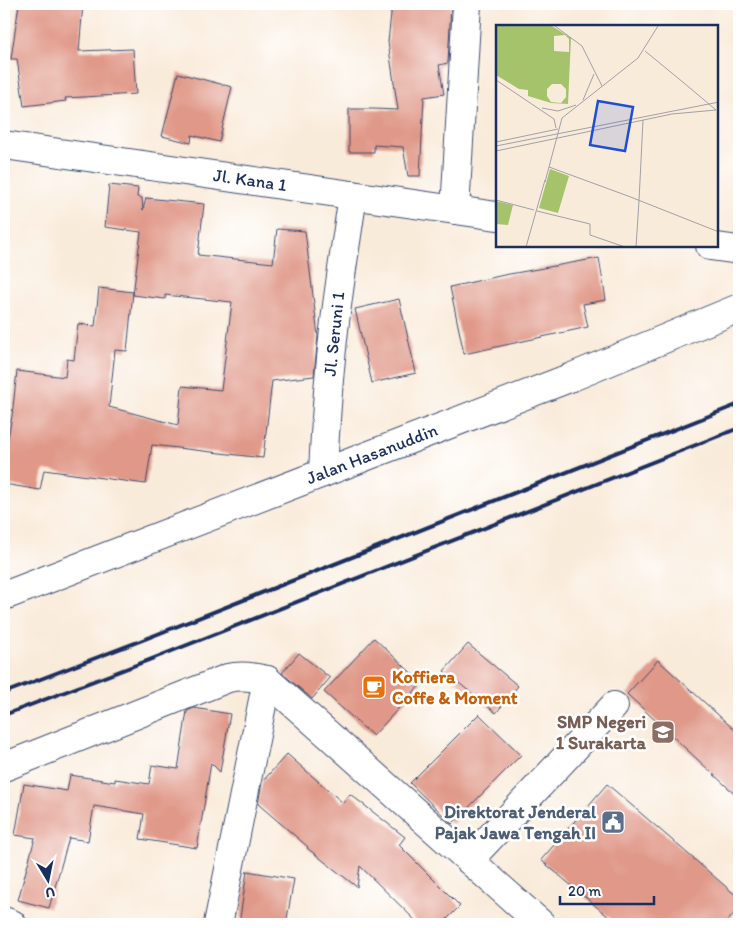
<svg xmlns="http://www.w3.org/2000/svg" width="743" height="928" viewBox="0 0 743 928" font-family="Itim,sans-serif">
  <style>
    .building { fill: #e09888 }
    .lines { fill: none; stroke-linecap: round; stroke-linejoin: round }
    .minor-casing { stroke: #3c4b71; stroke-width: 30 }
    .secondary-casing { stroke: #3c4b71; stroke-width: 30 }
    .minor { stroke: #fff; stroke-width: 28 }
    .secondary { stroke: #fff; stroke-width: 28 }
    .rail { stroke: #1b2f5e; stroke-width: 4 }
    .labels { text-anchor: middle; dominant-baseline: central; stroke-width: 5; stroke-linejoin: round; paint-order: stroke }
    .street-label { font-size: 18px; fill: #1b2f5e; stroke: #fff }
    .food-label { font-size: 18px; font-weight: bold; fill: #c56008; stroke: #fff; text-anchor: start }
    .education-label { font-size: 18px; font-weight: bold; fill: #785e54; stroke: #fff; text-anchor: end }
    .service-label { font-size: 18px; font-weight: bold; fill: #4e5e75; stroke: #fff; text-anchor: end }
    .inset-road { fill: none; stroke: #a0a0a8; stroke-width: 1 }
    .view { fill: #1d4ed8; fill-opacity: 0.15; stroke: #1d4ed8; stroke-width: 2.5 }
    .inset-edge { fill: none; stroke: #1b2f5e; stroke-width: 2.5 }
  </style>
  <rect width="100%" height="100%" fill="#fff"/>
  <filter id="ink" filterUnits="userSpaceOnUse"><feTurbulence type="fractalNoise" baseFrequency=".02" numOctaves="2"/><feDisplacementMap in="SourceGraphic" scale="10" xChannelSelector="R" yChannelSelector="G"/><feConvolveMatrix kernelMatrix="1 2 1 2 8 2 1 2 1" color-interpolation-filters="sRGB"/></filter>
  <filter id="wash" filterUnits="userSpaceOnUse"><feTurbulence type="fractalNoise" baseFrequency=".0096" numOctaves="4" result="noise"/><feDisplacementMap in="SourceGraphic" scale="20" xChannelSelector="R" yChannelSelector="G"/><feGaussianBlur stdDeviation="1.12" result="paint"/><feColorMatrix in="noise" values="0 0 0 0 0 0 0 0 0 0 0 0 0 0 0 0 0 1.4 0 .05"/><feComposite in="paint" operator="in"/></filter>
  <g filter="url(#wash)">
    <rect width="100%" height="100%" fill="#f9ebda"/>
    <g id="blocks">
      <!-- building -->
      <g class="building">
        <path d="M 19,4 L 83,4 L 79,51 L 133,49 L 136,94 L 65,98 L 66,101 L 24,106 L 17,59 L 11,59 Z"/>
        <path d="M 392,4 L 451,4 L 448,63 L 439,65 L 444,94 L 424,97 L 420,176 L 408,176 L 403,147 L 374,145 L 374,152 L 349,152 L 349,109 L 373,109 L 398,110 L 388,42 Z"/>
        <path d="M 178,73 L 232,87 L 219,142 L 192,135 L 191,143 L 162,136 Z"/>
        <path d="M 109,185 L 138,188 L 137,197 L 142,198 L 143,210 L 146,198 L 204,204 L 198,255 L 273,263 L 277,229 L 305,231 L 318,336 L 314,376 L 272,381 L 263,458 L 152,445 L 146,484 L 44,470 L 40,490 L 4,484 L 4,444 L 7,444 L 12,416 L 17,371 L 65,377 L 67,359 L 74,360 L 78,324 L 95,326 L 99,288 L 133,292 L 127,351 L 115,350 L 109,407 L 178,425 L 182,386 L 221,390 L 232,302 L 165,295 L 165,299 L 133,295 L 141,232 L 105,227 Z"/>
        <path d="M 599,258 L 606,300 L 583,304 L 588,327 L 464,354 L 450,287 L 504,275 Z"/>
        <path d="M 399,299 L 416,373 L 372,383 L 355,309 Z"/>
        <path d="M 374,638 L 422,683 L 373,736 L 324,692 Z"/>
        <path d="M 468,644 L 518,686 L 496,713 L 444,671 Z"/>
        <path d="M 299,653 L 330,678 L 312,699 L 282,673 Z"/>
        <path d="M 658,660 L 739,734 L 739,798 L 627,694 Z"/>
        <path d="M 194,708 L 230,714 L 220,772 L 211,763 L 197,848 L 140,839 L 144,814 L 94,806 L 88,841 L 69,838 L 49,908 L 18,900 L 35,838 L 15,835 L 24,784 L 67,791 L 70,775 L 115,782 L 115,779 L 149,784 L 152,765 L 178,769 L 187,711 Z"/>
        <path d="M 479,714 L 521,755 L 452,824 L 410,783 Z"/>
        <path d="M 287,754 L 343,803 L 350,794 L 405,837 L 399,845 L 460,906 L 442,924 L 419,924 L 360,866 L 357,887 L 307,848 L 308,847 L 258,804 L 262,782 Z"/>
        <path d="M 607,784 L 739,898 L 739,908 L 725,924 L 617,924 L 541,860 Z"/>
        <path d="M 247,871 L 294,879 L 286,924 L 279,924 L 240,918 Z"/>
      </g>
    </g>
  </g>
  <g filter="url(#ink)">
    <use href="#blocks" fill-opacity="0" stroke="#3c4b71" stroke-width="1"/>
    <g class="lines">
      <!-- minor casing -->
      <g class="minor-casing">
        <g id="minor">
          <path d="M 4,145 L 497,216"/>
          <path d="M 455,210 L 467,4"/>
          <path d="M 710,246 L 739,250"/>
          <path d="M 323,473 C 325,429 328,384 333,339 C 338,291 346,243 353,195"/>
          <path d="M 4,767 L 228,678 C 242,675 253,677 267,680 L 541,924"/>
          <path d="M 469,860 L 614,706"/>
          <path d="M 4,921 L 12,924"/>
          <path d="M 218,924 L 267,680"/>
        </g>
      </g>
      <!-- secondary casing -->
      <g class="secondary-casing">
        <path id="secondary" d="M 4,596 L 572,377 L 739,308"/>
      </g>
      <!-- minor -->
      <use href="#minor" class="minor"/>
      <!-- secondary -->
      <use href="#secondary" class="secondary"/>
      <!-- rail -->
      <g class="rail">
        <path d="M 4,693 L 140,641 L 739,404"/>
        <path d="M 4,715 L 149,660 L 739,428"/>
      </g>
    </g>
  </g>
  <!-- icons -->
  <defs>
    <g id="cafe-square" transform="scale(1.25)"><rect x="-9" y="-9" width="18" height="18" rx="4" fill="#e8710a" stroke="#fff"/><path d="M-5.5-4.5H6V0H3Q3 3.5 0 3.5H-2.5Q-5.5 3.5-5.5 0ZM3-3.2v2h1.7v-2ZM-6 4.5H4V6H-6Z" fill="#fff"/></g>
    <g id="school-square" transform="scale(1.25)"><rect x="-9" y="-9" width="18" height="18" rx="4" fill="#8d6e63" stroke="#fff"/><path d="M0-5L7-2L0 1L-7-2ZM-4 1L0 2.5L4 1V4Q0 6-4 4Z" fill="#fff"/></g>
    <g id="civic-square" transform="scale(1.25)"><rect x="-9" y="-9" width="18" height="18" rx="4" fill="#5c6f8a" stroke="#fff"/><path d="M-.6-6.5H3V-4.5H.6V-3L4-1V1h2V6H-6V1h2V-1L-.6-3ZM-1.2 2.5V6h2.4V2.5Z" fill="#fff"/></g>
  </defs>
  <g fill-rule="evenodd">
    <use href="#cafe-square" x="374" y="687"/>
    <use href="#school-square" x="663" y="732"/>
    <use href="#civic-square" x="613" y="822"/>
  </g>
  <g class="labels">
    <!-- street labels -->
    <g class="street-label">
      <text transform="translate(250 180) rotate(8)">Jl. Kana 1</text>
      <text transform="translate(334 334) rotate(-84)">Jl. Seruni 1</text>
      <text transform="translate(372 454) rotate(-21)">Jalan Hasanuddin</text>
    </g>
    <!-- food labels -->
    <g class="food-label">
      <text x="392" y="677">Koffiera<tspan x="392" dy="21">Coffe &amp; Moment</tspan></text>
    </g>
    <!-- education labels -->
    <g class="education-label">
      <text x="646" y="722">SMP Negeri<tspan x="646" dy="21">1 Surakarta</tspan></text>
    </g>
    <!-- service labels -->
    <g class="service-label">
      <text x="596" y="812">Direktorat Jenderal<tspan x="596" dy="21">Pajak Jawa Tengah II</tspan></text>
    </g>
  </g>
  <!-- overview -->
  <g transform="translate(496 25)">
    <rect width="222" height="222" fill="#f9ebda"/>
    <path d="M 0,1 L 56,1 L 75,13 L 72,79 L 55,78 L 32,71 L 32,65 L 23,64 L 0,50 ZM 69,10 L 73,14 L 73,27 L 58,26 L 58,11 ZM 56,59 L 65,59 L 70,64 L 70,72 L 65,78 L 55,77 L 51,71 L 51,64 ZM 54,144 L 73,151 L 62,188 L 43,183 ZM 0,176 L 17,180 L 12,200 L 0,199 Z" fill="#a5c36b" fill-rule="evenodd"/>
    <path class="inset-road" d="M 59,1 L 86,21 L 106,61M 149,26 L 188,58M 0,55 L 58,94 L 60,103M 188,58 L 220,85M 87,75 L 98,49M 46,83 L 62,86M 62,86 L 80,80M 0,117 L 62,104M 0,121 L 223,77M 0,126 L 176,89 L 220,85M 53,142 L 132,171M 49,157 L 66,93 L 142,33 L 162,1M 132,171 L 223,207M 0,175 L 38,185M 143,176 L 147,95M 41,186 L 94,199 L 94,210 L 129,222M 30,222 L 49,155M 140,222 L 143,176"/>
    <path class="view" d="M 102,76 L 137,82 L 129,126 L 94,120 Z"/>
    <rect width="222" height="222" class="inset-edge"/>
  </g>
  <!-- margin -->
  <rect width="743" height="928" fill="none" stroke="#fff" stroke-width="20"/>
  <!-- north arrow -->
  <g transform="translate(48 880) rotate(170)" stroke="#ffffff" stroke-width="4" paint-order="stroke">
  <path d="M0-4L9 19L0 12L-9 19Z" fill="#1b2f5e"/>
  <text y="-8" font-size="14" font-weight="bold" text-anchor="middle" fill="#1b2f5e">U</text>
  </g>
  <!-- scale -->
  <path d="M560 896v8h94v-8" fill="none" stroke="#1b2f5e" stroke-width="2.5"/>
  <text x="568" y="896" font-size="15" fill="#1b2f5e" stroke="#ffffff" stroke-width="4" paint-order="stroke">20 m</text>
</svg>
